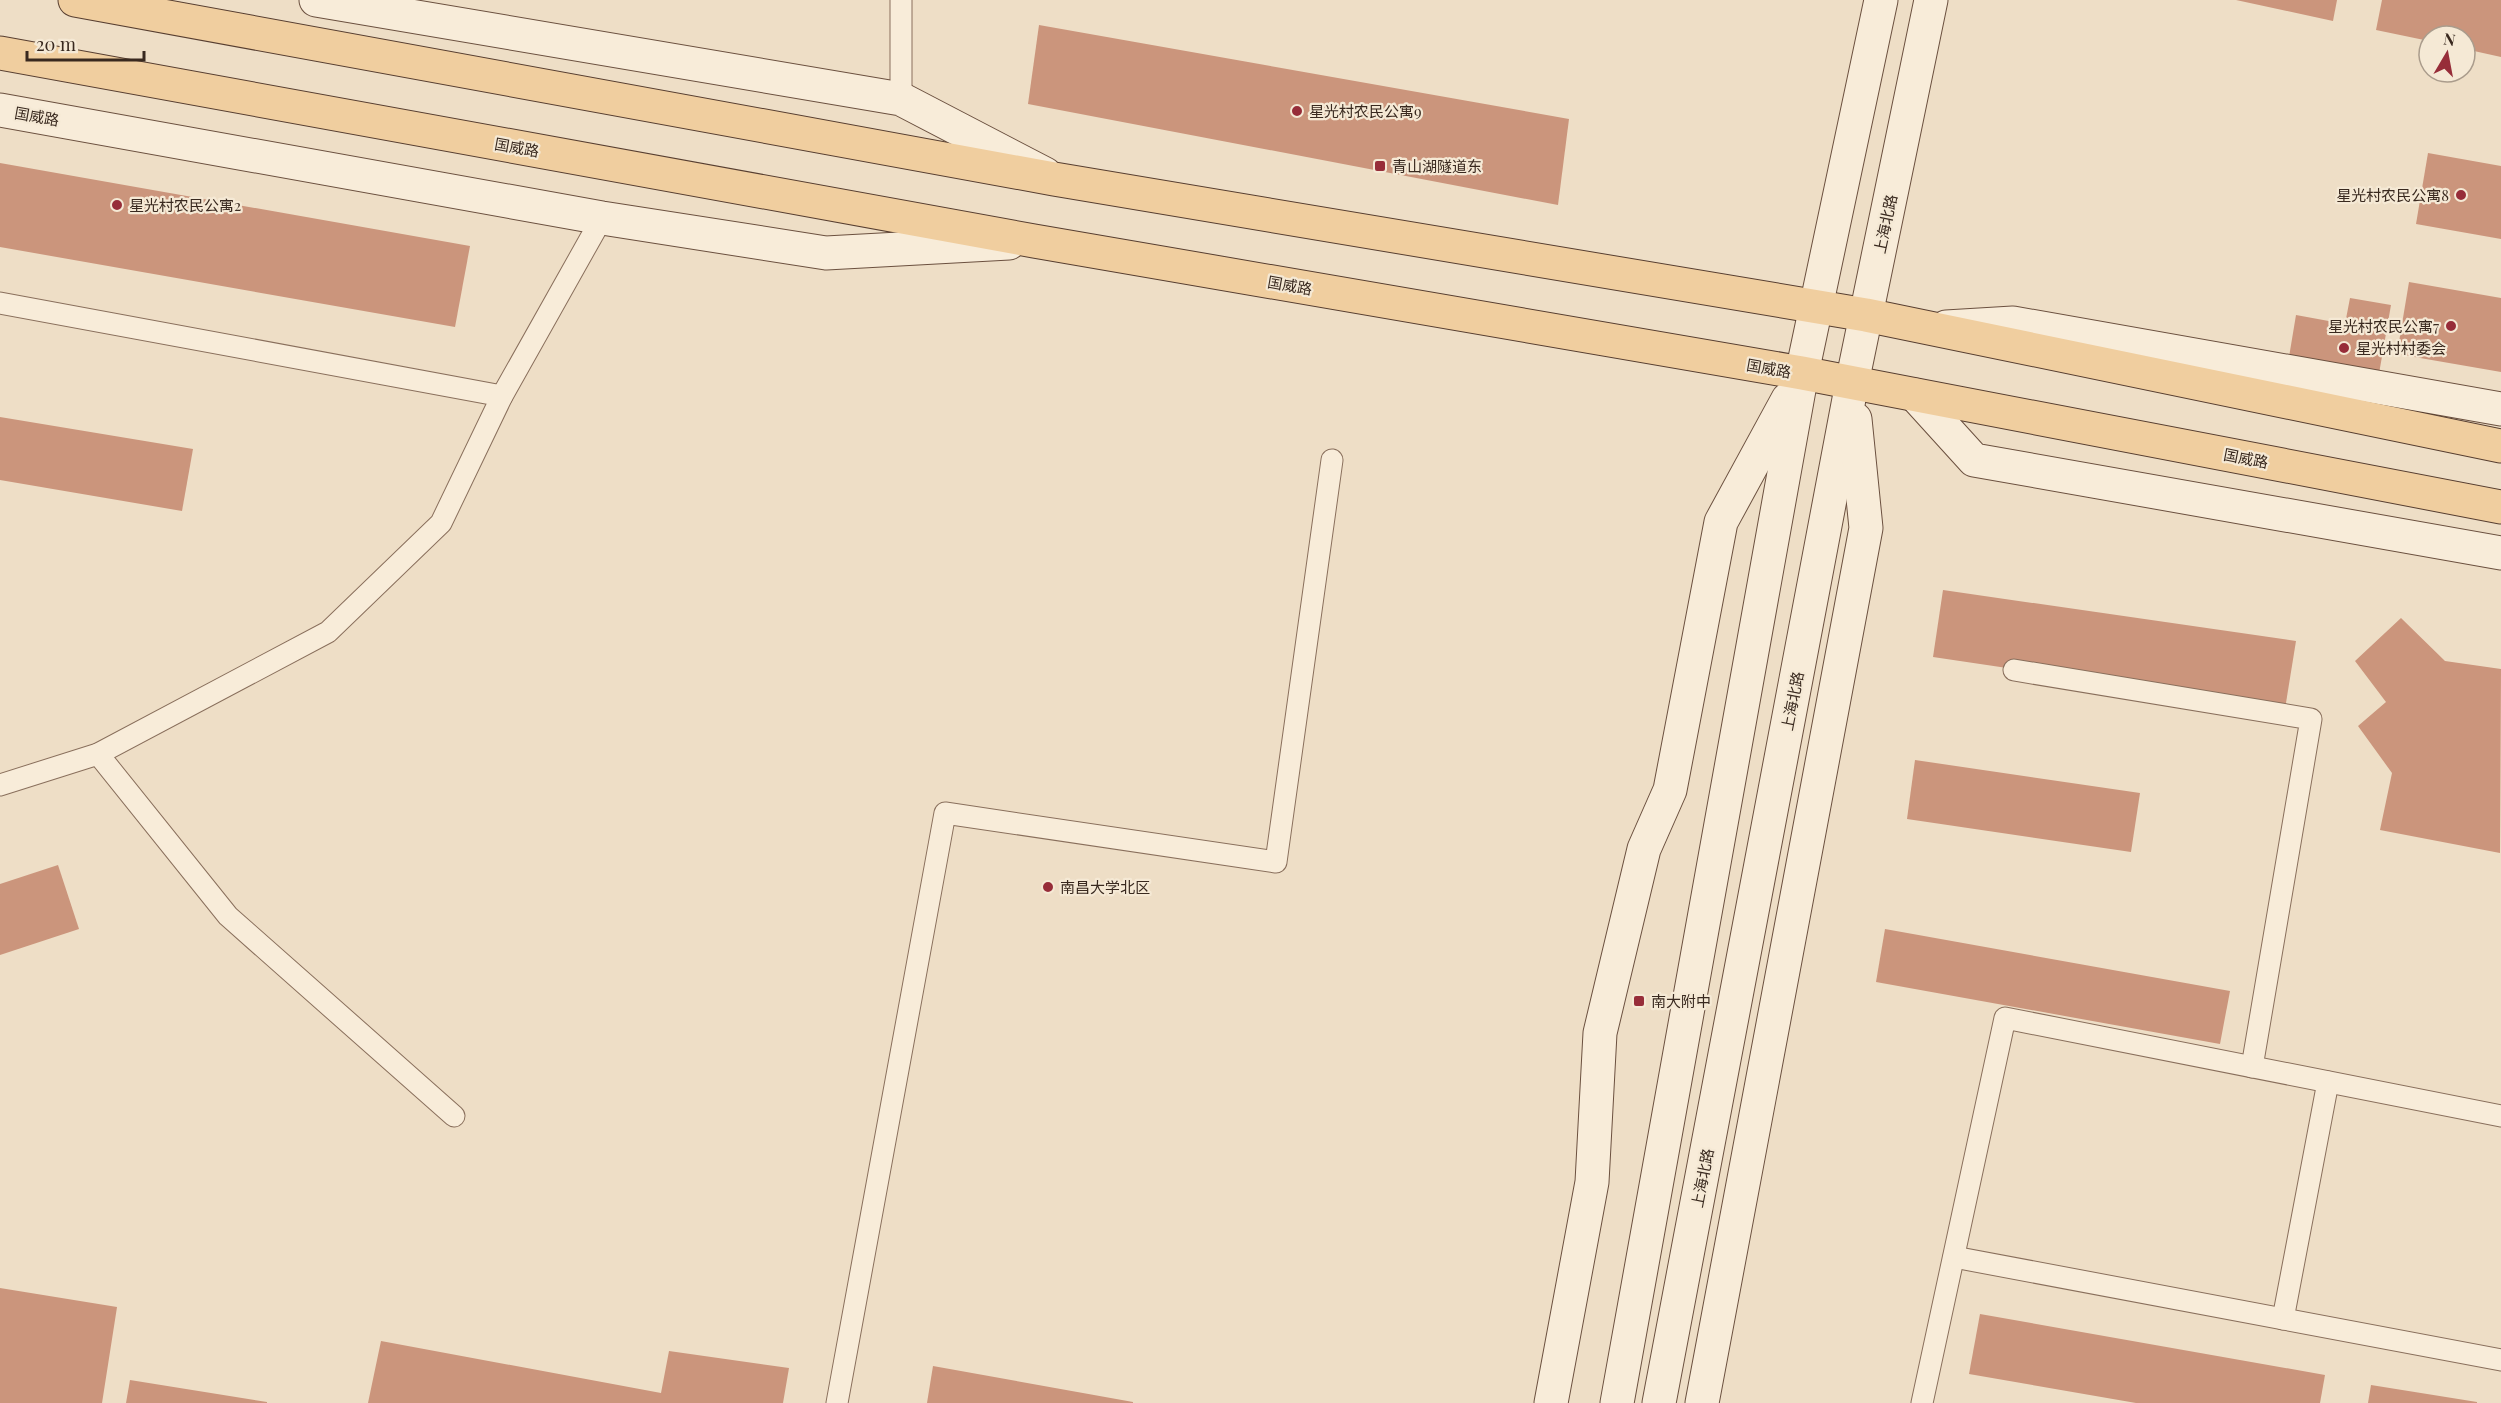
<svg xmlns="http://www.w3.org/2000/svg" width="2501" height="1403" viewBox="0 0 2501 1403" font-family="'Playfair Display','Noto Sans SC',serif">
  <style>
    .building { fill: #cb957c }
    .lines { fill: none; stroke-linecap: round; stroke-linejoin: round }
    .lane-casing { stroke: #896f5c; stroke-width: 23 }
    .secondary-casing { stroke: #6b503f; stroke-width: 35 }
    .primary-casing { stroke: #573e30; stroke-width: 35 }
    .lane { stroke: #f8ecd9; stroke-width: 21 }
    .secondary { stroke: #f8ecd9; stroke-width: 33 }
    .primary { stroke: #f0ce9f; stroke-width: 33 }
    .poi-dot { fill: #972d39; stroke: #f5e9d5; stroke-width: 2 }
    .labels { text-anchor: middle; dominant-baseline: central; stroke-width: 4.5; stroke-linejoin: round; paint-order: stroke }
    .poi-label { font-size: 15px; fill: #39291f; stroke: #f5e9d5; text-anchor: start }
    .street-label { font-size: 15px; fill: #39291f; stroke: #f5e9d5 }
  </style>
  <rect width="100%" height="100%" fill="#eedec6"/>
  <!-- building -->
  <g class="building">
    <path d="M 2236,0 L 2337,0 L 2333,21 Z"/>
    <path d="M 2382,0 L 2501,0 L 2501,57 L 2465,49 L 2465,36 L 2429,36 L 2429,41 L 2376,30 Z"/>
    <path d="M 1039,25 L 1569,119 L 1558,205 L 1028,104 Z"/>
    <path d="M 2428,153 L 2501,166 L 2501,239 L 2416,224 Z"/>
    <path d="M 0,163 L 470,246 L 455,327 L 0,247 Z"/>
    <path d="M 2409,282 L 2501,298 L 2501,372 L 2397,354 Z"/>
    <path d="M 2350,298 L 2391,305 L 2377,385 L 2287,369 L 2296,315 L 2345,324 Z"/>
    <path d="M 0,417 L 193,449 L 182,511 L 0,480 Z"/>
    <path d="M 1943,590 L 2296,641 L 2285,709 L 1933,657 Z"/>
    <path d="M 2401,618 L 2445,661 L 2501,669 L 2500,853 L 2380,830 L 2392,773 L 2358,726 L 2386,702 L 2355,661 Z"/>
    <path d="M 1915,760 L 2140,793 L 2131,852 L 1907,819 Z"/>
    <path d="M 58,865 L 79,929 L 0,955 L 0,884 Z"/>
    <path d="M 1885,929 L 2230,991 L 2220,1044 L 1876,982 Z"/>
    <path d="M 0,1288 L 117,1307 L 102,1403 L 0,1403 Z"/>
    <path d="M 1980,1314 L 2325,1375 L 2320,1403 L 2136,1403 L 1969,1374 Z"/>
    <path d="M 381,1341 L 661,1393 L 669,1351 L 789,1368 L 783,1403 L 368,1403 Z"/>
    <path d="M 933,1366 L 1133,1402 L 1133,1403 L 927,1403 Z"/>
    <path d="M 130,1380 L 267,1402 L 267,1403 L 126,1403 Z"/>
    <path d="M 2371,1385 L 2477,1402 L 2477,1403 L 2368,1403 Z"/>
  </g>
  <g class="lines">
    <!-- lane casing -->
    <g class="lane-casing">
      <g id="lane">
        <path d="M 901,0 L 901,99"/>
        <path d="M 0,303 L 502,396"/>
        <path d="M 2014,670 L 2311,719 L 2252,1067"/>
        <path d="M 98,754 L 228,916 L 454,1116"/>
        <path d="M 0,785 L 98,754 L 328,632 L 441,523 L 502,396 L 602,218"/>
        <path d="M 1954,1257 L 2501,1360"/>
        <path d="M 2283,1319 L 2328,1082"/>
        <path d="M 837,1403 L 945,813 L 1276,862 L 1332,460"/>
        <path d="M 1922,1403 L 2005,1018 L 2501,1116"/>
      </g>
    </g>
    <!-- secondary casing -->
    <g class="secondary-casing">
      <g id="secondary">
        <path d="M 316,0 L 901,99 L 1045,174"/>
        <path d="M 0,110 L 602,218 L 826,253 L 1009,243"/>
        <path d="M 1946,327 L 2013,323 L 2501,409"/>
        <path d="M 1915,395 L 1974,460 L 2501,553"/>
        <path d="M 1551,1403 L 1592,1182 L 1600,1033 L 1644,849 L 1670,790 L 1721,522 L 1788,399"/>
        <path d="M 1617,1403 L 1802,373 L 1881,0"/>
        <path d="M 1659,1403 L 1852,383 L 1931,0"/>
        <path d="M 1702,1403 L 1866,528 L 1855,419"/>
      </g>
    </g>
    <!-- primary casing -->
    <g class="primary-casing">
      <g id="primary">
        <path d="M 75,0 L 1054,179 L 1866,315 L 2501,446"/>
        <path d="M 0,53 L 1034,241 L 1802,373 L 2501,507"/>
      </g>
    </g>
    <!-- lane -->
    <use href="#lane" class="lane"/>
    <!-- secondary -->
    <use href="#secondary" class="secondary"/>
    <!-- primary -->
    <use href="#primary" class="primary"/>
  </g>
  <!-- markers -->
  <g class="poi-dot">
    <circle cx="1297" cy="111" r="6"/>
    <rect x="1374" y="160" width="12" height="12" rx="3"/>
    <circle cx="2461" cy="195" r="6"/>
    <circle cx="117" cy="205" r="6"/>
    <circle cx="2451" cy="326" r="6"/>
    <circle cx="2344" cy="348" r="6"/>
    <circle cx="1048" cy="887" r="6"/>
    <rect x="1633" y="995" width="12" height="12" rx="3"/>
  </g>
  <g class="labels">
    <!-- poi labels -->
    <g class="poi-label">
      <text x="1309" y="111">星光村农民公寓9</text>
      <text x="1392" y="166">青山湖隧道东</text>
      <text x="2449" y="195" text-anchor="end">星光村农民公寓8</text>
      <text x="129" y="205">星光村农民公寓2</text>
      <text x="2439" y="326" text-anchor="end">星光村农民公寓7</text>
      <text x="2356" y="348">星光村村委会</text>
      <text x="1060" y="887">南昌大学北区</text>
      <text x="1651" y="1001">南大附中</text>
    </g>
    <!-- street labels -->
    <g class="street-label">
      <text transform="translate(37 116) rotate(10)">国威路</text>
      <text transform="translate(517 147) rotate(10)">国威路</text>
      <text transform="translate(1885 224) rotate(-78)">上海北路</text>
      <text transform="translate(1290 285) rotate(10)">国威路</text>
      <text transform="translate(1769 368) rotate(10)">国威路</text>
      <text transform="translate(2246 458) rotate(11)">国威路</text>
      <text transform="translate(1792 701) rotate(-79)">上海北路</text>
      <text transform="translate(1702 1178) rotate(-79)">上海北路</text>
    </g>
  </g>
  <!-- north arrow -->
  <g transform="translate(2447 54) rotate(10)"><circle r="28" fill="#f5e9d5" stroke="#aa9c8c" stroke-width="1.5"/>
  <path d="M0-4.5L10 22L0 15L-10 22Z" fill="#972d39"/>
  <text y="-9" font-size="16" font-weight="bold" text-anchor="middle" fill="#39291f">N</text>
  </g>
  <!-- scale -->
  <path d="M27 51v9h117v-9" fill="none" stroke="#39291f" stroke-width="3"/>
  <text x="36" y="51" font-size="18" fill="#39291f" stroke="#f5e9d5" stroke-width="4.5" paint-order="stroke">20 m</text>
</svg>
